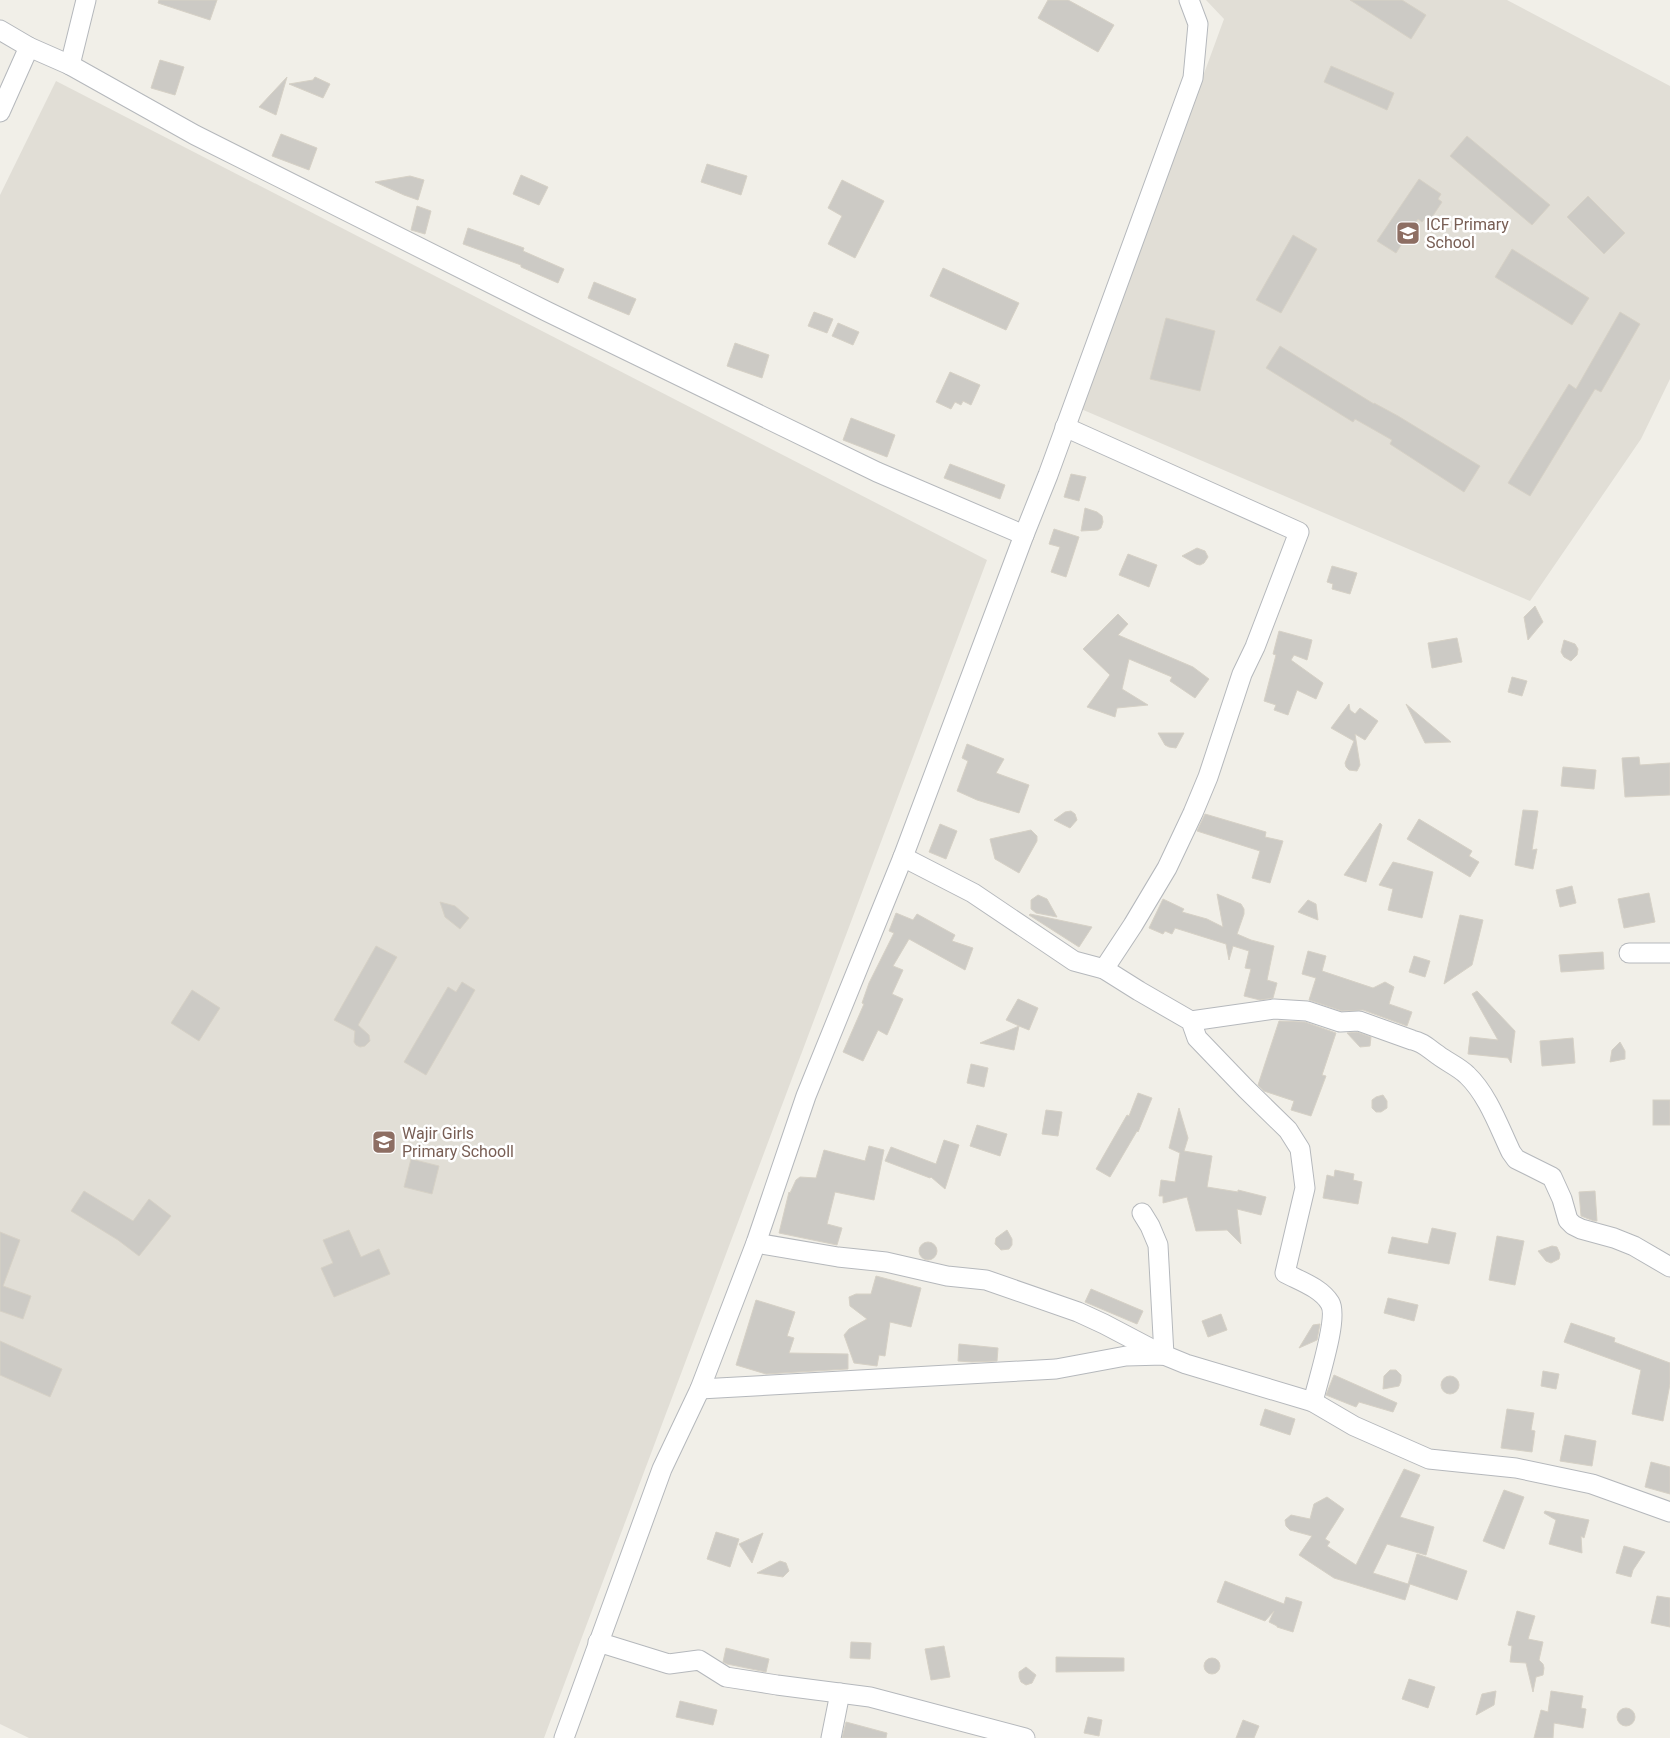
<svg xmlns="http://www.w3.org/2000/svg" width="1670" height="1738" viewBox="0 0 1670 1738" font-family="Roboto,sans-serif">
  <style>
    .education { fill: #e1ded6 }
    .building { fill: #cccac5; stroke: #d6d1c6 }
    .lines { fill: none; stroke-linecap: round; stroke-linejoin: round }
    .minor-casing { stroke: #b5b8bc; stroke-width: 21 }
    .minor { stroke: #fff; stroke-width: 19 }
    .labels { text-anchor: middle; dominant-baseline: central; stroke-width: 5; stroke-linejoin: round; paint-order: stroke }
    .education-label { font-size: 16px; fill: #785e54; stroke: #fff; text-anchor: start }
  </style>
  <rect width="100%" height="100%" fill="#f1efe8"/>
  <!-- education -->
  <g class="education">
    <path d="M 1206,0 L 1507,0 L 1670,86 L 1670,379 L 1641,439 L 1530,601 L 1081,409 L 1224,19 Z"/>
    <path d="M 56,81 L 987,560 L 544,1738 L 29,1738 L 0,1724 L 0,195 Z"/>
  </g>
  <!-- building -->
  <g class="building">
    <path d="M 159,0 L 217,0 L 210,20 L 158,3 Z"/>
    <path d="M 1048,0 L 1068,0 L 1114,25 L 1098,52 L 1038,18 Z"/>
    <path d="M 1350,0 L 1402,0 L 1426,15 L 1411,39 Z"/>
    <path d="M 160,60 L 184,67 L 175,95 L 151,88 Z"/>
    <path d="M 1331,66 L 1394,93 L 1387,110 L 1324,82 Z"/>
    <path d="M 287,77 L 276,115 L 259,107 Z"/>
    <path d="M 315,77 L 330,84 L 323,98 L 289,84 L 313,80 Z"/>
    <path d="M 281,134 L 317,148 L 309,170 L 272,156 Z"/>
    <path d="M 1467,136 L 1550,205 L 1532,225 L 1450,156 Z"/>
    <path d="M 707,164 L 747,176 L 741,195 L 701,182 Z"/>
    <path d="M 521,175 L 548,187 L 539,205 L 513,194 Z"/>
    <path d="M 410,176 L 424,180 L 418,200 L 404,195 L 375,182 Z"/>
    <path d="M 1419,179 L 1441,194 L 1438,199 L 1442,202 L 1430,220 L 1426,217 L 1422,222 L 1418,219 L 1396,253 L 1377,241 Z"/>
    <path d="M 842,180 L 884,201 L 855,258 L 828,244 L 842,216 L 828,208 Z"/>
    <path d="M 1588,196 L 1625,233 L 1604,254 L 1567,217 Z"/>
    <path d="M 417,206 L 431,211 L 425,234 L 411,230 Z"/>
    <path d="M 468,228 L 524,248 L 523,251 L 564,269 L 558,283 L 521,267 L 521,265 L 463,244 Z"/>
    <path d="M 1293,235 L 1317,249 L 1281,313 L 1256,300 Z"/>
    <path d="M 1512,249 L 1589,298 L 1572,325 L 1495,277 Z"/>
    <path d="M 943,268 L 1019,303 L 1006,330 L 930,296 Z"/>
    <path d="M 594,282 L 636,299 L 629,315 L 588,298 Z"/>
    <path d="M 814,312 L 833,319 L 827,333 L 808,326 Z"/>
    <path d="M 1620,312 L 1640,324 L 1601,392 L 1595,389 L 1530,496 L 1508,483 L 1569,384 L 1576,389 Z"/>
    <path d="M 1166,318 L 1215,331 L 1200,391 L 1150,379 Z"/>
    <path d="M 838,323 L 859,332 L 853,345 L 832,336 Z"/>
    <path d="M 735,343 L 769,355 L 762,378 L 727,366 Z"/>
    <path d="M 1280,346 L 1374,404 L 1374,403 L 1398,416 L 1480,466 L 1464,492 L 1390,444 L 1392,440 L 1355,419 L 1353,422 L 1266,368 Z"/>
    <path d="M 950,372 L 980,385 L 971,405 L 963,401 L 961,405 L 955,402 L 951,409 L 936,402 Z"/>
    <path d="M 851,418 L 895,435 L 887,457 L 843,440 Z"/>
    <path d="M 950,464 L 1005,485 L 1000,499 L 944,478 Z"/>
    <path d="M 1071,474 L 1086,477 L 1079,501 L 1064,497 Z"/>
    <path d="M 1085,508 L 1097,512 L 1102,516 L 1103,522 L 1101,528 L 1098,530 L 1081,531 Z"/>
    <path d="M 1054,529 L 1079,537 L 1066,577 L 1051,572 L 1060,547 L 1049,544 Z"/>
    <path d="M 1197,548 L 1205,551 L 1208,557 L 1204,563 L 1200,565 L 1196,564 L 1182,556 Z"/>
    <path d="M 1128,554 L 1157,565 L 1149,587 L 1119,575 Z"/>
    <path d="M 1332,566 L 1357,573 L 1350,594 L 1332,589 L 1333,584 L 1327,582 Z"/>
    <path d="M 1535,606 L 1543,622 L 1528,640 L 1524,617 Z"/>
    <path d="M 1118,614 L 1128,624 L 1118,635 L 1193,667 L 1209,679 L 1195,698 L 1170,681 L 1172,677 L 1129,659 L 1122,689 L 1148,705 L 1117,708 L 1115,717 L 1087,707 L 1110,675 L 1083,649 Z"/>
    <path d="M 1279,631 L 1312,640 L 1307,660 L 1294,655 L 1291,660 L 1323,683 L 1316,699 L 1297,690 L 1288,715 L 1274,710 L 1276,705 L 1264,701 L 1276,655 L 1273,654 Z"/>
    <path d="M 1457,638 L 1462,662 L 1432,668 L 1428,643 Z"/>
    <path d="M 1564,640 L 1575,644 L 1578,649 L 1577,655 L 1571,661 L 1564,657 L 1561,652 Z"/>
    <path d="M 1512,677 L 1527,681 L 1522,696 L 1508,692 Z"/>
    <path d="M 1349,704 L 1350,710 L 1355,714 L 1360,708 L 1378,721 L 1365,740 L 1355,734 L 1360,765 L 1357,771 L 1349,770 L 1346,767 L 1345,763 L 1354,741 L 1331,728 Z"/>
    <path d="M 1406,704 L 1451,742 L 1425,743 Z"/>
    <path d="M 1158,733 L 1184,733 L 1176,748 L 1169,747 L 1165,745 Z"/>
    <path d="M 967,744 L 1004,759 L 996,773 L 1029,785 L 1019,813 L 977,800 L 957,791 L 968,761 L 962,758 Z"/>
    <path d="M 1639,757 L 1640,765 L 1670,763 L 1670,795 L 1625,797 L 1622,758 Z"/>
    <path d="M 1563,767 L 1596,770 L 1594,789 L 1561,786 Z"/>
    <path d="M 1523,810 L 1538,811 L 1532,850 L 1537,849 L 1533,869 L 1515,865 Z"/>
    <path d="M 1071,811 L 1075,814 L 1077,820 L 1070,828 L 1054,820 L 1065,812 Z"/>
    <path d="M 1205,814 L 1266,832 L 1265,837 L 1283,841 L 1270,883 L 1252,878 L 1260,851 L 1197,831 Z"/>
    <path d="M 1419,819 L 1472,851 L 1469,856 L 1479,862 L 1470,877 L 1407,839 Z"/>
    <path d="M 1380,823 L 1382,825 L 1366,882 L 1344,875 Z"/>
    <path d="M 940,824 L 957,831 L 946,859 L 929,852 Z"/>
    <path d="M 1031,830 L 1037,836 L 1037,841 L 1019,873 L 995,859 L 990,839 Z"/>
    <path d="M 1393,862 L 1433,872 L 1422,918 L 1388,910 L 1393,889 L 1379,885 Z"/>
    <path d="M 1572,886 L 1576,903 L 1560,907 L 1556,890 Z"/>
    <path d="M 1649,893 L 1655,922 L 1624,928 L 1618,899 Z"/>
    <path d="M 1217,894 L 1241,904 L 1244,909 L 1244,914 L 1237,934 L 1251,940 L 1274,946 L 1267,980 L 1277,983 L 1273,998 L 1260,1000 L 1244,996 L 1251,969 L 1245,968 L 1249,951 L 1233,946 L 1229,960 L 1226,944 L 1175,928 L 1172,934 L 1165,931 L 1163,934 L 1149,928 L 1163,899 L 1184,909 L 1182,912 L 1207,919 L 1223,927 Z"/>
    <path d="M 1038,895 L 1047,899 L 1057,917 L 1036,913 L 1031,909 L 1031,900 Z"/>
    <path d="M 1308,900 L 1316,904 L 1318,920 L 1298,912 Z"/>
    <path d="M 440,902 L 455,906 L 469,918 L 460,929 L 445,917 Z"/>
    <path d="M 896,913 L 913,920 L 917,914 L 955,935 L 952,941 L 973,948 L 965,970 L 909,939 L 893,966 L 903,970 L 892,994 L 903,999 L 887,1035 L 878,1030 L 863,1061 L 843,1052 L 864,1004 L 862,1003 L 869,983 L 894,933 L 889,931 Z"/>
    <path d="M 1030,914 L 1092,927 L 1079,947 L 1029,915 Z"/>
    <path d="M 1460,915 L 1483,920 L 1472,965 L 1444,984 Z"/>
    <path d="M 376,946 L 397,957 L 358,1025 L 369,1035 L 370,1041 L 365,1046 L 360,1047 L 356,1045 L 354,1042 L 355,1031 L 334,1020 Z"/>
    <path d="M 1308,951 L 1326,956 L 1322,971 L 1373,988 L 1385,982 L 1394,987 L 1389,1004 L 1412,1012 L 1407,1026 L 1363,1010 L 1342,1011 L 1309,1000 L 1316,978 L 1302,974 Z"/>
    <path d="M 1603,952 L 1604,969 L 1561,972 L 1559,955 Z"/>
    <path d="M 1414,956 L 1430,961 L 1425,977 L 1409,972 Z"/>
    <path d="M 462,982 L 475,990 L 426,1075 L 404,1062 L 448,987 L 456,992 Z"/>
    <path d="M 192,990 L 220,1008 L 199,1041 L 171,1023 Z"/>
    <path d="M 1477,991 L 1515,1031 L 1511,1063 L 1508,1058 L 1468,1054 L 1470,1037 L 1498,1040 L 1472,994 Z"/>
    <path d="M 1018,999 L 1038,1008 L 1029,1030 L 1019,1026 L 1014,1050 L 980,1043 L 1019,1026 L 1006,1020 Z"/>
    <path d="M 1279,1021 L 1305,1022 L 1336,1033 L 1322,1075 L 1326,1076 L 1311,1116 L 1291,1110 L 1294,1101 L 1264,1091 L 1258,1085 Z"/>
    <path d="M 1357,1032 L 1371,1037 L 1370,1046 L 1360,1047 L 1347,1033 Z"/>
    <path d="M 1573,1038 L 1575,1063 L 1542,1066 L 1540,1041 Z"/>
    <path d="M 1620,1042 L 1625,1051 L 1625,1059 L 1610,1062 L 1612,1050 Z"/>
    <path d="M 971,1064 L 988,1068 L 984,1087 L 967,1083 Z"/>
    <path d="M 1138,1093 L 1152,1098 L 1138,1132 L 1137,1131 L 1110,1177 L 1096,1169 L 1127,1115 L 1129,1116 Z"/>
    <path d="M 1383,1095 L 1387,1101 L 1387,1108 L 1381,1112 L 1376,1112 L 1372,1108 L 1372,1100 L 1376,1097 Z"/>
    <rect x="1653" y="1100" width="17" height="25"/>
    <path d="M 1179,1108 L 1188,1138 L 1184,1151 L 1212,1156 L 1207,1187 L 1238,1192 L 1238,1190 L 1266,1197 L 1261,1215 L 1237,1209 L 1241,1244 L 1227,1230 L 1196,1231 L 1187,1197 L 1163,1203 L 1163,1196 L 1159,1196 L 1161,1180 L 1175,1182 L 1180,1153 L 1169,1148 Z"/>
    <path d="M 1046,1110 L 1062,1112 L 1058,1136 L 1042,1134 Z"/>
    <path d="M 977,1125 L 1007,1134 L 1000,1156 L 970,1146 Z"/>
    <path d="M 944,1140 L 959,1145 L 945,1189 L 931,1177 L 930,1178 L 885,1161 L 891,1147 L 936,1164 Z"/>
    <path d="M 869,1146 L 884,1150 L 874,1200 L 835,1192 L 827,1224 L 842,1228 L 837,1245 L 779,1233 L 789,1192 L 790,1193 L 796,1180 L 800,1177 L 816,1178 L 824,1150 L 865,1161 Z"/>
    <path d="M 411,1159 L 439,1166 L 432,1194 L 404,1187 Z"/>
    <path d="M 1335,1170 L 1354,1174 L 1353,1180 L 1362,1182 L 1358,1204 L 1323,1198 L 1327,1175 L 1334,1177 Z"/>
    <path d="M 84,1191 L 133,1221 L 149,1199 L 171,1216 L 139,1256 L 118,1240 L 71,1211 Z"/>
    <path d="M 1595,1191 L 1597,1221 L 1594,1221 L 1581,1216 L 1579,1192 Z"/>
    <path d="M 1432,1228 L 1456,1233 L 1449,1264 L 1388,1253 L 1392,1237 L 1428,1244 Z"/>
    <path d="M 349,1230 L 361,1257 L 379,1249 L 390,1274 L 334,1297 L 321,1268 L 333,1263 L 323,1240 Z"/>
    <path d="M 1007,1230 L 1012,1239 L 1012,1245 L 1009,1249 L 1001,1250 L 995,1244 L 996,1238 Z"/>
    <path d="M 0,1232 L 20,1240 L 3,1286 L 31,1296 L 23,1319 L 0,1311 Z"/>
    <path d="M 1497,1236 L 1524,1241 L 1515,1285 L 1489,1280 Z"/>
    <circle cx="928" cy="1251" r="9"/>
    <path d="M 1552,1246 L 1557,1247 L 1560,1254 L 1559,1259 L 1551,1263 L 1546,1261 L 1538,1251 Z"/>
    <path d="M 876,1276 L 921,1288 L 911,1327 L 890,1322 L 885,1356 L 879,1355 L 877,1366 L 854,1363 L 844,1335 L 849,1329 L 867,1319 L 850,1306 L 849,1297 L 856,1294 L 871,1294 Z"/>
    <path d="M 1091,1289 L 1143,1311 L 1137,1324 L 1085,1302 Z"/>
    <path d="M 1388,1298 L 1418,1305 L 1414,1321 L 1384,1313 Z"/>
    <path d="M 756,1300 L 795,1312 L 787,1336 L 794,1338 L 789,1353 L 848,1354 L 848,1369 L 766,1374 L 736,1365 Z"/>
    <path d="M 1221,1314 L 1227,1330 L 1208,1337 L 1202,1321 Z"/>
    <path d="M 1571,1323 L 1615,1338 L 1614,1342 L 1670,1363 L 1670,1384 L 1663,1421 L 1632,1414 L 1641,1370 L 1564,1342 Z"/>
    <path d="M 1320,1324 L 1317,1340 L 1299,1348 L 1313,1325 Z"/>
    <path d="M 0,1341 L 62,1369 L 50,1397 L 0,1375 Z"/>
    <path d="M 959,1344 L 998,1348 L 997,1361 L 972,1362 L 958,1361 Z"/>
    <path d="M 1390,1370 L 1396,1370 L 1401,1375 L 1401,1381 L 1399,1386 L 1383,1389 L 1384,1376 Z"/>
    <path d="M 1543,1371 L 1559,1374 L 1556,1389 L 1541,1386 Z"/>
    <path d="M 1334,1375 L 1397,1403 L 1393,1412 L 1359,1402 L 1356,1407 L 1326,1395 Z"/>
    <circle cx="1450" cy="1385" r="9"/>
    <path d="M 1265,1409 L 1295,1419 L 1290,1435 L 1260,1425 Z"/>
    <path d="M 1507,1409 L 1534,1413 L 1531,1430 L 1535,1431 L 1532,1452 L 1501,1448 Z"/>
    <path d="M 1565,1435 L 1596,1441 L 1592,1466 L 1560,1461 Z"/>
    <path d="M 1651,1462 L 1670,1467 L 1670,1494 L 1645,1487 Z"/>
    <path d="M 1404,1469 L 1420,1475 L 1400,1517 L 1434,1527 L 1426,1555 L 1387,1544 L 1373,1573 L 1408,1584 L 1417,1554 L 1467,1571 L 1457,1600 L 1410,1584 L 1405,1600 L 1334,1578 L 1299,1555 L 1312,1536 L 1290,1530 L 1286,1526 L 1285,1520 L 1291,1515 L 1310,1519 L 1314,1504 L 1327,1497 L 1344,1509 L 1325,1539 L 1330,1542 L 1327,1546 L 1356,1565 Z"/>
    <path d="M 1504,1490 L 1524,1497 L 1504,1549 L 1483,1541 Z"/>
    <path d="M 1545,1511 L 1589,1520 L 1584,1538 L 1581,1536 L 1582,1553 L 1549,1544 L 1556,1520 L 1544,1513 Z"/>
    <path d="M 716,1532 L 739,1539 L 730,1567 L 707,1559 Z"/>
    <path d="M 763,1533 L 752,1563 L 739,1544 Z"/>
    <path d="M 1624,1546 L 1645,1552 L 1633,1570 L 1631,1577 L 1616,1573 Z"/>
    <path d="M 780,1561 L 786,1563 L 789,1571 L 783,1577 L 757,1573 Z"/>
    <path d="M 1225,1581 L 1284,1604 L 1286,1597 L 1302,1602 L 1293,1632 L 1277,1627 L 1277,1626 L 1269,1622 L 1274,1611 L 1265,1621 L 1217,1602 Z"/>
    <path d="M 1657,1596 L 1670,1598 L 1670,1627 L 1651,1623 Z"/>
    <path d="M 1517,1611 L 1535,1616 L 1528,1639 L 1543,1642 L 1539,1660 L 1543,1664 L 1544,1668 L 1543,1675 L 1536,1677 L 1533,1692 L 1526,1663 L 1510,1662 L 1512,1646 L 1508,1645 Z"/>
    <path d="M 851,1642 L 871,1643 L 870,1659 L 850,1658 Z"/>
    <path d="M 944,1646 L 950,1677 L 931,1680 L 925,1649 Z"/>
    <path d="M 726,1648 L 769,1659 L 766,1672 L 727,1664 L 723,1662 Z"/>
    <path d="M 1056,1657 L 1124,1658 L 1124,1671 L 1056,1672 Z"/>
    <circle cx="1212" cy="1666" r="8"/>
    <path d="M 1026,1667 L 1036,1675 L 1032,1683 L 1026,1685 L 1021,1682 L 1019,1677 L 1019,1672 Z"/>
    <path d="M 1409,1679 L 1435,1687 L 1428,1708 L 1402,1699 Z"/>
    <path d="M 1496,1691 L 1494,1705 L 1476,1715 L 1482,1694 Z"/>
    <path d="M 1551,1691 L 1583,1696 L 1581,1708 L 1586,1709 L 1583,1728 L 1554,1723 L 1553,1738 L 1534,1738 L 1541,1710 L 1548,1712 Z"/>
    <path d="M 680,1701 L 717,1710 L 713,1725 L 676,1717 Z"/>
    <circle cx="1626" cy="1717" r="9"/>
    <path d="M 1088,1717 L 1102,1720 L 1099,1736 L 1084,1733 Z"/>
    <path d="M 1243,1720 L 1259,1726 L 1254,1738 L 1236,1738 Z"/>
    <path d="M 846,1722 L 887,1733 L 886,1738 L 842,1738 Z"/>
  </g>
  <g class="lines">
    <!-- minor casing -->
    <g class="minor-casing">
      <g id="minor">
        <path d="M 0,30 L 29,47 L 70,65 L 195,135 L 546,311 L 877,472 L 1024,535"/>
        <path d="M 70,65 L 86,0"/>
        <path d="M 0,112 L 29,47"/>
        <path d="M 1065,427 L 1299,532 L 1255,647 L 1242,674 L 1208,777 L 1193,813 L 1167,868 L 1133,925 L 1104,969"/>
        <path d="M 903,857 L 973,893 L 1074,961 L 1104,969 L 1139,991 L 1191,1021 L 1197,1038 L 1246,1089 L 1288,1130 L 1300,1149 L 1305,1188 L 1285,1273 C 1300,1281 1321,1288 1330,1303 C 1339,1318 1317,1383 1313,1402"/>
        <path d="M 1629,953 L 1670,953"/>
        <path d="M 1191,1021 L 1274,1009 L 1307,1011 L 1340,1022 L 1359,1021 L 1412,1040 C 1423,1042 1429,1049 1438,1055 C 1447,1062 1459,1067 1467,1075 C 1488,1095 1499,1127 1511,1152 L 1516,1159 L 1552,1177 L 1562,1199 L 1568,1220 L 1573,1225 L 1581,1229 L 1614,1238 L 1634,1246 L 1670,1267"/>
        <path d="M 1142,1213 L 1150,1226 L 1158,1245 L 1164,1355"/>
        <path d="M 756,1243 L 838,1257 L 886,1262 L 947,1276 L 986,1280 L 1078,1312 L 1104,1324 L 1163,1355"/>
        <path d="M 700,1389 L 1056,1369 L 1126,1356 L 1164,1355 L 1186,1364 L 1313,1402 L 1354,1426 L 1429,1459 L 1516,1468 L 1592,1484 L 1670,1512"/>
        <path d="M 598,1642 L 669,1664 L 699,1660 L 726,1677 L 777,1685 L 870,1697 L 1025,1738"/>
        <path d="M 564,1738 L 662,1469 L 700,1389 L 756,1243 L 806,1096 L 903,857 L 1024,535 L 1048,475 L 1193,78 L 1198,24 L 1189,0"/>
        <path d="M 831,1738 L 840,1693"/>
      </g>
    </g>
    <!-- minor -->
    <use href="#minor" class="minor"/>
  </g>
  <!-- icons -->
  <defs>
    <g id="school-square" transform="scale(1.25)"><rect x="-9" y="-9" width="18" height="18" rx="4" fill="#8d6e63" stroke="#fff"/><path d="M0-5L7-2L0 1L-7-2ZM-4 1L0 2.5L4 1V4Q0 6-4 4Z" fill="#fff"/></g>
  </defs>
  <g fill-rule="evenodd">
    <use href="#school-square" x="1408" y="233"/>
    <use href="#school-square" x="384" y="1142"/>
  </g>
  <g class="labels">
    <!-- education labels -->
    <g class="education-label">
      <text x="1426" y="224">ICF Primary<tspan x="1426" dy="18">School</tspan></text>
      <text x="402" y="1133">Wajir Girls<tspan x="402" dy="18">Primary Schooll</tspan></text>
    </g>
  </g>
</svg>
